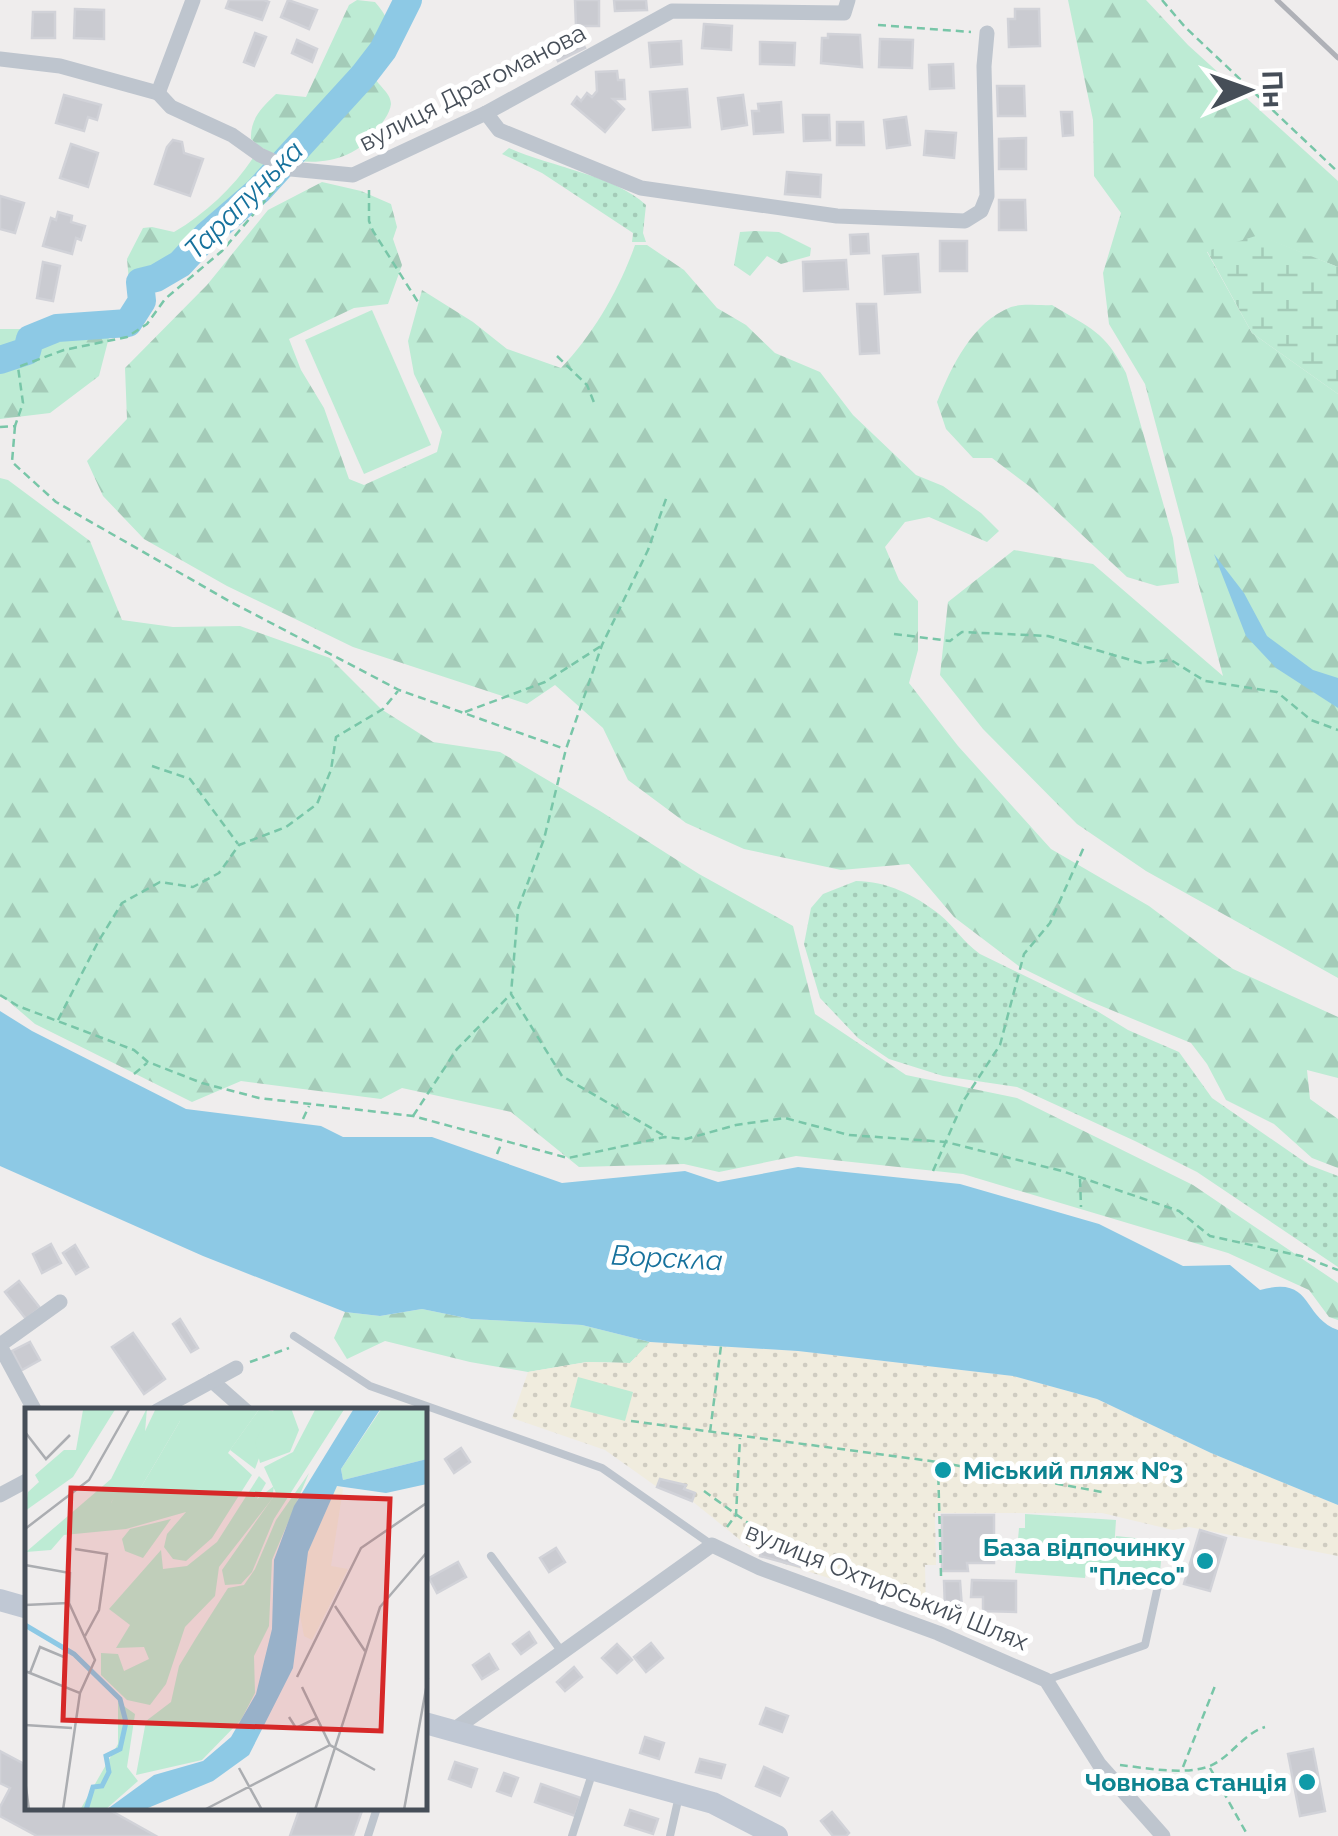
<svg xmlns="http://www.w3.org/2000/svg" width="1338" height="1836" viewBox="0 0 1338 1836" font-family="Raleway,sans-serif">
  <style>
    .grass { fill: url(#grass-dots) }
    .forest { fill: url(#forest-firs) }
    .wetland { fill: url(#wetland-marsh) }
    .sand { fill: url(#sand-dots) }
    .park { fill: #bdebd4 }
    .water { fill: #8dc9e5 }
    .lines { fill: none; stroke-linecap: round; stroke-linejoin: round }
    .river { stroke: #8dc9e5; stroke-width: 28 }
    .building { fill: #cacbd1; stroke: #d1d2d8; stroke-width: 2.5 }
    .path { stroke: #78c6a8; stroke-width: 2.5; stroke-dasharray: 8 5; stroke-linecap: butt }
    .service { stroke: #bec5ce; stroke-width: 8 }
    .minor { stroke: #bec5ce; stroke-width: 15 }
    .secondary { stroke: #c0c8d4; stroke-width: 22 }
    .rail { stroke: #afb1b7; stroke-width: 5 }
    .culture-dot { fill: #0f9aa8; stroke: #fff; stroke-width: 4 }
    .labels { text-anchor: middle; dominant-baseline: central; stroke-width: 10; stroke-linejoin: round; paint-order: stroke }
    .street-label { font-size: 25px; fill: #464e58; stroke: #fff }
    .culture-label { font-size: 25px; font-weight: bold; fill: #0d838f; stroke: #fff; text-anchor: end }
    .water-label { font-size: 28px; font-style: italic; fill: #16719c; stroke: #fff }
    .inset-river { fill: none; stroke: #8dc9e5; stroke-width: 5 }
    .inset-road { fill: none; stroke: #abadb1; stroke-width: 2.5 }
    .view { fill: #d62828; fill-opacity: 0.15; stroke: #d62828; stroke-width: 5 }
    .inset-edge { fill: none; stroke: #464e58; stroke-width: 5 }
  </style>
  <defs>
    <pattern id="grass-dots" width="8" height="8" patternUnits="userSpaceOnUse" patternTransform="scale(2.5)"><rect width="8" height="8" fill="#bdebd4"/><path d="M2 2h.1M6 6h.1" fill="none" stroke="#a4cbb8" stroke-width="1.8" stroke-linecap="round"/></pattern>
    <pattern id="forest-firs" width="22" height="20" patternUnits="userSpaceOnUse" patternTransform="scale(2.5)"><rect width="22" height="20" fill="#bdebd4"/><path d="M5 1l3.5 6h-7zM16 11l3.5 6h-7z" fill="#a4cbb8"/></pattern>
    <pattern id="wetland-marsh" width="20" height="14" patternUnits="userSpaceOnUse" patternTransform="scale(2.5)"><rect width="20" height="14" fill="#bdebd4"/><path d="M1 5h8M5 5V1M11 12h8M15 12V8" fill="none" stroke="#a4cbb8"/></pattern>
    <pattern id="sand-dots" width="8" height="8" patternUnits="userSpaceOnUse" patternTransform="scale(2.5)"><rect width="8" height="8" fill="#f0ecde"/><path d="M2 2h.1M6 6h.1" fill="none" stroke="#cfccc1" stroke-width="1.8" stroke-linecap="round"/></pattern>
  </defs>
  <rect width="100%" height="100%" fill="#efeded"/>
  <!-- grass -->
  <g class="grass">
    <path d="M 509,148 C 551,167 614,175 646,205 L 643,233 L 646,242 L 632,242 L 633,233 L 542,173 L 502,154 Z"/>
    <path d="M 856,881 C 886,881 915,895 939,914 C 954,926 964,943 980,954 L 1097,1011 L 1128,1030 L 1179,1052 L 1212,1098 L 1309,1165 L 1338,1176 L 1338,1267 L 1197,1172 L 1135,1141 L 1017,1087 L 943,1076 L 889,1059 L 858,1038 L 820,998 L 804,944 L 811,908 L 823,894 Z"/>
  </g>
  <!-- forest -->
  <g class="forest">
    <path d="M 357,0 L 375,2 C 408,39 368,38 372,71 C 374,84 391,91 391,104 C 390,114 381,124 376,132 C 347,170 285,171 251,139 C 250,119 262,107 276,94 L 306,97 L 349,5 Z"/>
    <path d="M 1068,0 L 1146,0 L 1188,45 L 1338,181 L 1338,267 L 1259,236 L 1207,252 L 1252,333 L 1338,394 L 1338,978 L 1146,871 L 1077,824 L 983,729 L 940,675 L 948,602 L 1014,550 L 1093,564 L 1223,676 L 1145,384 L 1109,324 L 1103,273 L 1121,213 L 1094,176 L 1093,120 Z"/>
    <path d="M 253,158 L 275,168 L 276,177 L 233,226 L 188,265 L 161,268 L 129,281 L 127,259 L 143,228 L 152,227 L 174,232 C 205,214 233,188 253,158 Z"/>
    <path d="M 322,182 L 361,191 L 391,204 L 397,227 L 393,239 L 402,265 L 388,304 L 354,308 L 289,339 L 301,370 L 324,408 L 349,479 L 364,485 L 437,452 L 442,432 L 414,374 L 408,341 L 422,290 L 473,322 L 507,349 L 561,368 C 593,335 620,288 635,245 L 647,245 L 684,270 L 717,308 L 746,325 L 775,353 L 820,372 L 853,415 L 916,475 L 943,486 L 981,513 L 999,531 L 987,542 L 929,517 L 905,522 L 885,547 L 899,580 L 918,601 L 918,650 L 909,683 L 958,746 L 1051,849 L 1149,906 L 1233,969 L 1338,1017 L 1338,1078 L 1307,1070 L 1310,1099 L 1338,1119 L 1338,1168 L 1312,1158 L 1274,1124 L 1226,1100 L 1207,1064 L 1191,1043 L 1087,1000 L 1020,967 L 954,917 L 909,864 L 841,870 L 744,849 L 686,823 L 628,780 L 603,728 L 555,685 L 527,704 L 353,647 L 227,586 L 144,539 L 103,496 L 87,461 L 127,419 L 125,368 L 207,285 L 268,210 Z"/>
    <path d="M 755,231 L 779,232 L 811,248 L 810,256 L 781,264 L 767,256 L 750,276 L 734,265 L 740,232 Z"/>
    <path d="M 1052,305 C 1091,329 1104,330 1126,373 L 1173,538 L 1179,583 L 1157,586 L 1127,577 L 1033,489 L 992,458 L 973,458 L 946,429 L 937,402 C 952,366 972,322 1011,307 C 1022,303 1040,306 1052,305 Z"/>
    <path d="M 115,314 L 99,376 L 50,413 L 0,419 L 0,329 L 21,329 Z"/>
    <path d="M 0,478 L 8,480 L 90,541 L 122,620 L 173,627 L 240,626 L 330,658 L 381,709 L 433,742 L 500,752 L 600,811 L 699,874 L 793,926 L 815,1014 L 906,1075 L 1017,1098 L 1193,1185 L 1338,1283 L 1338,1320 L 1329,1317 L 1309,1290 L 1228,1253 L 963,1174 L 796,1156 L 719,1172 L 684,1164 L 579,1167 L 511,1112 L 402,1088 L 381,1099 L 241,1081 L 192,1102 L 35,1024 L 0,994 Z"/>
    <path d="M 422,1309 L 471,1319 L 582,1325 L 650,1342 L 630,1363 L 587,1362 L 528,1372 L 470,1362 L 385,1341 L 347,1359 L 334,1338 L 345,1312 L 380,1316 Z"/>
  </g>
  <!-- wetland -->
  <path class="wetland" d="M 1259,235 L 1338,267 L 1338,394 L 1252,333 L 1207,251 Z"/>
  <!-- sand -->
  <path class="sand" d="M 650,1342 L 798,1351 L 1013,1376 L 1097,1399 L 1211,1453 L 1338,1505 L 1338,1556 L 1189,1527 L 1173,1530 L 1102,1513 L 935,1513 L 936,1565 L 925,1565 L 926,1609 L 760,1556 L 692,1501 L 657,1487 L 605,1450 L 512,1418 L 528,1372 L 587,1362 L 630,1363 Z"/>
  <!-- park -->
  <g class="park">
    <path d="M 372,310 L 431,445 L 364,474 L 305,340 Z"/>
    <path d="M 578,1377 L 633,1392 L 625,1421 L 570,1407 Z"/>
    <path d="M 1025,1514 L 1116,1520 L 1114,1550 L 1116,1536 L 1163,1541 L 1160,1572 L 1112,1567 L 1111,1573 L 1086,1571 L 1085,1578 L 1015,1573 L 1019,1528 L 1025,1528 Z"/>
  </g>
  <!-- water -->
  <g class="water">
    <path d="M 1214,554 L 1244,593 L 1267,636 L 1313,670 L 1338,678 L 1338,708 L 1276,668 L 1246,636 Z"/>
    <path d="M 0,1011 L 32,1031 L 186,1109 L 321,1126 L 343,1137 L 432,1137 L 562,1183 L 685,1171 L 718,1182 L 798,1167 L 960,1184 L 1099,1224 L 1183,1266 L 1230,1265 L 1260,1290 C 1314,1275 1301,1317 1338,1330 L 1338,1505 L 1211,1453 L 1097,1399 L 1013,1376 L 798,1351 L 650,1342 L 582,1325 L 471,1319 L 422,1309 L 380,1316 L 345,1312 L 203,1256 L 0,1166 Z"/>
  </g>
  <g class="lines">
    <!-- river -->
    <path class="river" d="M 0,360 L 27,351 L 30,339 L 57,328 L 128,323 L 142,301 L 140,282 L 156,278 L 180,264 L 207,235 L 258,191 L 363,76 L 383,50 L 408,0"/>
  </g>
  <!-- building -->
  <g class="building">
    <path d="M 229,0 L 264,0 L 269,2 L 262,20 L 226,8 Z"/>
    <path d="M 288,0 L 317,10 L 309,29 L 281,17 Z"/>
    <path d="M 575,0 L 599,0 L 599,26 L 576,26 Z"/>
    <path d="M 614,0 L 646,0 L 647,10 L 615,11 Z"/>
    <path d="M 75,9 L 104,10 L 104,39 L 74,38 Z"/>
    <path d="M 1015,9 L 1039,9 L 1040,46 L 1009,47 L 1008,19 L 1015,19 Z"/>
    <path d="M 33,12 L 55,12 L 55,38 L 32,38 Z"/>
    <path d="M 704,24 L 732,26 L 731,50 L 702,48 Z"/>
    <path d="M 255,33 L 266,37 L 254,66 L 244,62 Z"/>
    <path d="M 578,34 L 585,48 L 558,61 L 552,47 Z"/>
    <path d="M 828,34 L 860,35 L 862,67 L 821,63 L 822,38 L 828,38 Z"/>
    <path d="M 880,39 L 913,40 L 912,68 L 879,67 Z"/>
    <path d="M 297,40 L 317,49 L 312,62 L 292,53 Z"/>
    <path d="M 681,41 L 682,64 L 651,67 L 649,43 Z"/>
    <path d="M 760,42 L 795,43 L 794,65 L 760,64 Z"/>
    <path d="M 953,64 L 954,88 L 930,89 L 929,65 Z"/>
    <path d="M 617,71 L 618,80 L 624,80 L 625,99 L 613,99 L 624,109 L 605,132 L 572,104 L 577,97 L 581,101 L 587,93 L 592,97 L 597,91 L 596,72 Z"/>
    <path d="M 997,86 L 1024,86 L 1025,116 L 998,116 Z"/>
    <path d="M 687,89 L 690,127 L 653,130 L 650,92 Z"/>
    <path d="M 64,95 L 101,105 L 97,120 L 88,117 L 84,131 L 56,123 Z"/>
    <path d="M 743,95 L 747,125 L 722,129 L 718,98 Z"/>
    <path d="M 781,102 L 783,132 L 754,134 L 752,111 L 759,111 L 758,104 Z"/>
    <path d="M 1061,112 L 1072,112 L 1073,135 L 1063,136 Z"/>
    <path d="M 803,115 L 829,115 L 830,140 L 804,141 Z"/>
    <path d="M 906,117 L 910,145 L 887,148 L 884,120 Z"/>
    <path d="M 837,122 L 863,122 L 864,145 L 837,145 Z"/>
    <path d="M 926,131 L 956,133 L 954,158 L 924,155 Z"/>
    <path d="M 1026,138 L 1026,169 L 999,169 L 999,139 Z"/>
    <path d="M 173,140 L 182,142 L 184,153 L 203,159 L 190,196 L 155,184 L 167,147 Z"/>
    <path d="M 71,144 L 98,153 L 88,187 L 60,178 Z"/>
    <path d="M 787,172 L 821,175 L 820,197 L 785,194 Z"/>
    <path d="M 0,196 L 24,203 L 15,233 L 0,229 Z"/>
    <path d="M 999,200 L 1025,200 L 1026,230 L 999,230 Z"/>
    <path d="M 58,212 L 72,216 L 71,222 L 85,226 L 81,240 L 76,238 L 72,254 L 43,246 L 51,218 L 56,220 Z"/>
    <path d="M 868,234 L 869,253 L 851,254 L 850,235 Z"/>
    <rect x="940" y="241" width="27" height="30"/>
    <path d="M 918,254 L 920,292 L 885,294 L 883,256 Z"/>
    <path d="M 846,260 L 848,289 L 804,291 L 803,262 Z"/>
    <path d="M 43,262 L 60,266 L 53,301 L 37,298 Z"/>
    <path d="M 857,304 L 876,304 L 879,353 L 860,354 Z"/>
    <path d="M 51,1244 L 61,1263 L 42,1273 L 33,1254 Z"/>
    <path d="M 75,1245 L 88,1267 L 76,1274 L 63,1253 Z"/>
    <path d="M 19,1281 L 40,1308 L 26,1319 L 5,1292 Z"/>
    <path d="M 180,1319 L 198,1348 L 191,1352 L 173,1324 Z"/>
    <path d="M 133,1333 L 165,1379 L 144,1394 L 112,1347 Z"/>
    <path d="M 30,1342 L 40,1360 L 22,1370 L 12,1351 Z"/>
    <path d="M 461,1448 L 470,1462 L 454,1473 L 445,1459 Z"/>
    <path d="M 660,1479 L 686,1485 L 684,1489 L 695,1493 L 692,1501 L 657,1487 Z"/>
    <path d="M 942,1515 L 994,1515 L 994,1563 L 967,1563 L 968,1571 L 942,1571 Z"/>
    <path d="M 1200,1530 L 1226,1538 L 1210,1591 L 1184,1584 Z"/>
    <path d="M 765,1538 L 809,1550 L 804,1568 L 760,1556 Z"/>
    <path d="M 556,1548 L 565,1562 L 549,1572 L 540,1558 Z"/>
    <path d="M 458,1562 L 466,1577 L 437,1593 L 429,1578 Z"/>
    <path d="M 972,1580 L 1016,1581 L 1016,1612 L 983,1611 L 983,1597 L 971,1597 Z"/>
    <path d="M 944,1581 L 960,1581 L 962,1608 L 945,1609 Z"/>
    <path d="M 529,1632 L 536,1643 L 521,1654 L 513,1644 Z"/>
    <path d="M 651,1643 L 663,1658 L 646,1672 L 634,1657 Z"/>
    <path d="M 617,1644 L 632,1660 L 617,1673 L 602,1658 Z"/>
    <path d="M 489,1654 L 498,1669 L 482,1679 L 473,1665 Z"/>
    <path d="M 574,1667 L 582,1677 L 565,1691 L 557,1682 Z"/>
    <path d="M 766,1708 L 788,1716 L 782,1732 L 760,1724 Z"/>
    <path d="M 645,1737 L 664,1743 L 659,1759 L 640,1753 Z"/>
    <path d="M 1313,1749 L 1325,1811 L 1300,1816 L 1288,1754 Z"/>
    <path d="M 0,1751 L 28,1766 L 28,1808 L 106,1808 L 156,1836 L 37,1836 L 0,1816 L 0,1807 L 10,1788 L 0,1783 Z"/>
    <path d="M 700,1759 L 725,1765 L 721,1778 L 696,1772 Z"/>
    <path d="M 455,1762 L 477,1769 L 471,1787 L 449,1779 Z"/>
    <path d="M 764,1767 L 788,1778 L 780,1796 L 756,1786 Z"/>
    <path d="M 504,1773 L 518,1778 L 511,1796 L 497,1791 Z"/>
    <path d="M 541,1784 L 581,1798 L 575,1816 L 535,1802 Z"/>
    <path d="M 300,1808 L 363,1808 L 353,1836 L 290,1836 Z"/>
    <path d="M 630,1810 L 658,1819 L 653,1834 L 625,1825 Z"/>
    <path d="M 832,1812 L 849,1833 L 846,1836 L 833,1836 L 821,1821 Z"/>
  </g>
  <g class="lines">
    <!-- path -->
    <g class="path">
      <path d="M 1162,0 L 1185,27 L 1338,172"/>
      <path d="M 878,25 L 971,32"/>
      <path d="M 369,190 L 369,221 L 373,231 L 418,302"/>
      <path d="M 557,356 L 587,385 L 595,405"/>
      <path d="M 15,426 L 12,462 L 56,502 L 229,601 L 399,690 L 565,749"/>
      <path d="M 0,427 L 15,426 L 23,403 L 18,367 L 64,350 L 127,337 L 147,324 L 165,299 L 222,251 L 281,182"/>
      <path d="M 894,634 L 950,641 L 962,632 L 1048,636 L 1141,663 L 1171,660 L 1205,681 L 1277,692 L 1311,720 L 1338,730"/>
      <path d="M 465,712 L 545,682 L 601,646"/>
      <path d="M 152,766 L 190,779 L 238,844"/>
      <path d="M 0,995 L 18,1006 L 134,1050 L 148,1062 L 202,1083 L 259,1098 L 413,1116 L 568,1158 L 665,1137 L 686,1139 L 736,1125 L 785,1118 L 849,1135 L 946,1142 L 1062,1171 L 1179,1211 L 1210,1236 L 1301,1256 L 1338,1270"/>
      <path d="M 58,1020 L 98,942 L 122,903 L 160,882 L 193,887 L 219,873 L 239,845 L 286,827 L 317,804 L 331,770 L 336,737 L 383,709 L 398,691"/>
      <path d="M 134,1074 L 147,1063"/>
      <path d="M 413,1116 L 457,1049 L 510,995"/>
      <path d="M 303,1119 L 309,1106"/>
      <path d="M 663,1135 L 562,1076 L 511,994 L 518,909 L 544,839 L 566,749 L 602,645 L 648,550 L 667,496"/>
      <path d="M 497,1154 L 502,1142"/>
      <path d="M 933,1171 L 964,1100 L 1000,1045 L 1024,954 L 1050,923 L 1084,847"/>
      <path d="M 1080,1179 L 1081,1207"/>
      <path d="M 250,1362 L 289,1348"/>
      <path d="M 631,1421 L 938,1462 L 1102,1492"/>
      <path d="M 710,1432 L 721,1346"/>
      <path d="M 938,1464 L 941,1576"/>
      <path d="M 704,1491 L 766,1536 L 809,1548"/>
      <path d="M 727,1527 L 736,1515 L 740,1438"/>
      <path d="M 1120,1765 C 1147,1768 1181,1775 1207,1767 C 1229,1760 1242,1734 1265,1727"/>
      <path d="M 1183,1767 L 1215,1686"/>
      <path d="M 1210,1768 L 1248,1836"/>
    </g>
    <!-- service -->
    <g class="service">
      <path d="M 294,1336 L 370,1386 L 602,1468 L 712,1545"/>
      <path d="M 491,1556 L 562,1652"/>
      <path d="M 1046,1680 L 1145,1645 L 1159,1581"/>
      <path d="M 368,1836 L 377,1808"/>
      <path d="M 572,1836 L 592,1774"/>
      <path d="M 670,1836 L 679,1796"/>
    </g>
    <!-- minor -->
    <g class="minor">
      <path d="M 0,59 L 60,66 L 158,93 L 193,0"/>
      <path d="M 158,93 L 171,107 L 232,135 L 260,155 L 291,169 L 353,175 L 486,113 L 672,11 L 844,13 L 848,0"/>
      <path d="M 486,113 L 499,130 L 641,188 L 837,216 L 965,221 L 981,211 L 987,196 L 984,66 L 987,33"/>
      <path d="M 0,1345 L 60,1302"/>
      <path d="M 0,1346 L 35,1411"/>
      <path d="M 212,1381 L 246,1411"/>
      <path d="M 157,1411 L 236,1368"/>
      <path d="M 0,1495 L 28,1480"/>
      <path d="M 452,1731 L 712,1545 L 760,1568 L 938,1633 L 1046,1680 L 1099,1764 L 1163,1836"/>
    </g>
    <!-- secondary -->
    <g class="secondary">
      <path d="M 0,1600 L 28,1608"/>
      <path d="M 425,1723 L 713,1803 L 777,1836"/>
    </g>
    <!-- rail -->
    <path class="rail" d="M 1277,0 L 1338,58"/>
  </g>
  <!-- markers -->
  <g class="culture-dot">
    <circle cx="943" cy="1470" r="10"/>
    <circle cx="1205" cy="1561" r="10"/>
    <circle cx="1307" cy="1782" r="10"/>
  </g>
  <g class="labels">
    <!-- street labels -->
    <g class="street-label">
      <text transform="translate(472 87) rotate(-27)">вулиця Драгоманова</text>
      <text transform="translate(887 1586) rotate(22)">вулиця Охтирський Шлях</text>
    </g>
    <!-- culture labels -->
    <g class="culture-label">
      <text x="963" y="1470" text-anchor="start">Міський пляж №3</text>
      <text x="1185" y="1547">База відпочинку<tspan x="1185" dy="29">"Плесо"</tspan></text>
      <text x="1287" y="1782">Човнова станція</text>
    </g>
    <!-- water labels -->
    <g class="water-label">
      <text transform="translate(244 200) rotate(-45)">Тарапунька</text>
      <text transform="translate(667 1258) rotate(3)">Ворскла</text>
    </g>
  </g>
  <!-- overview -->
  <g transform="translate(25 1408)">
    <rect width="402" height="402" fill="#efeded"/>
    <path d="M 235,0 L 251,4 L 230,61 L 205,42 ZM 291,0 L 320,0 L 249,111 L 227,164 L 216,176 L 200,177 L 197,162 L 251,85 L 239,59 L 268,44 Z" fill="#bdebd4"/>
    <path d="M 122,0 L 119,36 L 86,95 L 115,81 L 155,13 L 155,0 L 235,0 L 203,45 L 227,67 L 187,130 L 161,153 L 148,151 L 139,139 L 142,126 L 161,104 L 101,121 L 39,127 L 26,142 L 1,144 L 86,71 ZM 250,0 L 266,0 L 274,22 L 265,44 L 235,55 L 230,33 ZM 357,0 L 402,0 L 402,51 L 318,72 L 316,61 ZM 284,65 L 247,152 L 244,218 L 229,248 L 230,285 L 216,312 L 177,352 L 111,367 L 121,313 L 146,294 L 154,258 L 171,230 L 203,180 L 219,177 L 230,161 L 251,112 ZM 234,68 L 241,75 L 232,91 L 249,78 L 247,91 L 194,159 L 190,188 L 160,219 L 141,276 L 125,297 L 102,292 L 76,267 L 76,245 L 93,246 L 99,263 L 124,251 L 119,239 L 91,240 L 105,217 L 84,201 L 136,142 L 138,161 L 162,158 L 192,134 ZM 146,111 L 118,150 L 100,143 L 97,131 L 105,121 ZM 93,294 L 110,306 L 102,359 L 113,373 L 80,402 L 55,402 L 93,336 Z" fill="#bdebd4"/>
    <path d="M 91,0 L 48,69 L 0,103 L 3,84 L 14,74 L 10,67 L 39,42 L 51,42 L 58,2 ZM 131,0 L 155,0 L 155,13 L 115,81 L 89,104 L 86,95 Z" fill="#bdebd4"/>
    <path d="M 312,78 L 318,81 L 306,158 L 323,161 L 287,232 L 279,228 L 275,207 L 283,144 Z" fill="#f0ecde"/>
    <path d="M 356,0 L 316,61 L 318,72 L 402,51 L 402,76 L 361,85 L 312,78 L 283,144 L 268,260 L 224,347 L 188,373 L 118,402 L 81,402 L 129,367 L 178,353 L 206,329 L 231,286 L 247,221 L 249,152 L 269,98 L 328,2 Z" fill="#8dc9e5"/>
    <path class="inset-river" d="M 0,217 L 49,246 L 95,291 L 101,314 L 95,341 L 81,348 L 84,364 L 77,378 L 68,379 L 61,402"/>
    <path class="inset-road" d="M 0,24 L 21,51 L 45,27M 0,121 L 64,72 L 105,0M 50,141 L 82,146 L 74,202 L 60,228M 0,157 L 45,165 L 44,195 L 70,252 L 55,285M 0,197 L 43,195M 310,198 L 340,243M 0,263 L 55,285 L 38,402M 5,265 L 15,239 L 39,249M 272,269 L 336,140 L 403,94M 277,279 L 305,337 L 350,362M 264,309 L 271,320 L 292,310M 0,317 L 47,320M 214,360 L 237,402M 0,372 L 4,402M 179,402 L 305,337M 290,402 L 355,199 L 403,143M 379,402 L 403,270"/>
    <path class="view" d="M 46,80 L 365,91 L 356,323 L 38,312 Z"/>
    <rect width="402" height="402" class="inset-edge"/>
  </g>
  <!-- north arrow -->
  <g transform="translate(1248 90) rotate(88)" stroke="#ffffff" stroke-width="8" paint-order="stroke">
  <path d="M0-8L18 38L0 25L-18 38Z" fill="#464e58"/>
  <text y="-15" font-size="28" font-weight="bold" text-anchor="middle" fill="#464e58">Пн</text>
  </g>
</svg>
